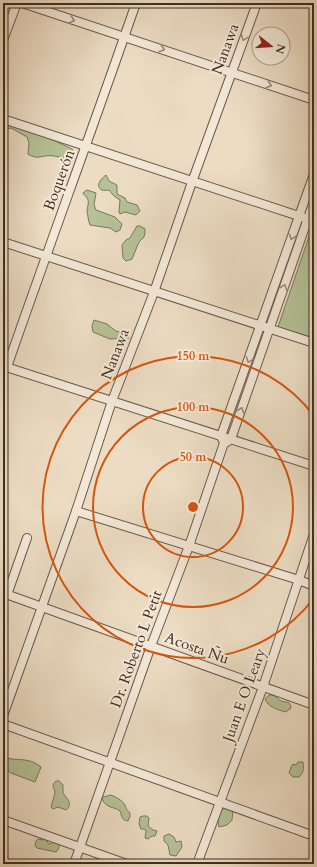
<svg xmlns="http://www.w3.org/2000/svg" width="317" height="867" viewBox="0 0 317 867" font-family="Cardo,serif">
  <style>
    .green { fill: #b5c196; stroke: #7a785c }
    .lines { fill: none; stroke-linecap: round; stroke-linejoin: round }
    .minor-casing { stroke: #6a5a4a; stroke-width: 10 }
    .minor { stroke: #f3e8d8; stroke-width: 8 }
    .oneway { stroke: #998b7c }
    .ring { fill: none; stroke: #d7550e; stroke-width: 2 }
    .labels { text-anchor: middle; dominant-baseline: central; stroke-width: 4; stroke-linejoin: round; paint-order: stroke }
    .street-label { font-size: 15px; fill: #3f2e21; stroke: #f3e8d8 }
    .centre { fill: #d7550e; stroke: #f3e8d8; stroke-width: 2 }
    .ring-label { font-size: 12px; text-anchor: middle; font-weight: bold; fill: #d7550e; stroke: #f3e8d8; stroke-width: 4; stroke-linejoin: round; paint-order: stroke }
  </style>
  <rect width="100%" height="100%" fill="#ecdcc3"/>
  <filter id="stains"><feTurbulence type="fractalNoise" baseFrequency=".005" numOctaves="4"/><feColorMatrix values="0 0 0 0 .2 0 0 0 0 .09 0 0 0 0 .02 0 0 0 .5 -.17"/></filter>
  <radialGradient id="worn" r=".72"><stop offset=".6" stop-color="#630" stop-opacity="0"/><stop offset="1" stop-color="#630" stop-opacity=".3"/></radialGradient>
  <!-- green -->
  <g class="green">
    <path d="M 3,122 L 34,131 L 72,149 L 75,152 L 73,161 C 67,159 60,157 54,156 C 43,154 38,161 28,154 L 29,143 L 27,137 L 11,128 L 3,130 Z"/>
    <path d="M 106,175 L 109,181 L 117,185 L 117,194 L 125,198 L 127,202 L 137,205 L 140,211 L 136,215 L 125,212 L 120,214 L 119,212 L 120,200 L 114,196 L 109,190 C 107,190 104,191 102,190 C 94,186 102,178 106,175 Z"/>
    <path d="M 87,190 L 96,193 L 94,205 L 96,210 L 115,217 L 122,224 L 120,230 L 116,232 L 110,228 L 90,225 C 88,220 88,216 87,211 C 87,207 90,202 87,198 C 87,197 83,194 83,193 Z"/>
    <path d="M 314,222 L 314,338 L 278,327 Z"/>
    <path d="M 137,226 L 140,226 L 145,229 L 145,233 L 144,237 L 139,242 L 132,259 L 126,261 L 123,258 L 122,245 L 126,240 L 130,238 Z"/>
    <path d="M 94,320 L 107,324 L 113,329 L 116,331 L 122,333 L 128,332 L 127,334 L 129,338 L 110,339 L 93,332 L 92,326 Z"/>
    <path d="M 269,695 C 276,695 276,698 281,701 C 287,703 290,700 291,708 L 286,712 C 278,710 268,707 265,699 Z"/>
    <path d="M 3,757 C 17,762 28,756 41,767 L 35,782 L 11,773 L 3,767 Z"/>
    <path d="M 298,762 L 303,762 C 304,769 304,772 299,777 L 293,777 L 289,773 L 291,767 L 293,764 L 296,765 Z"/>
    <path d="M 56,781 L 59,781 L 63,785 L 63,793 C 66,798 74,804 66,810 L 58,807 L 53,809 L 51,807 C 52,802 54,798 55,793 C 55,787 50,787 56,781 Z"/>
    <path d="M 111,795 C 116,797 122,800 125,805 C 127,810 126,809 130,813 L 130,816 L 128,821 C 121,820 122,816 120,811 C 113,806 107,809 102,799 L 103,797 Z"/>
    <path d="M 225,807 L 233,810 L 232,820 L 227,825 L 219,827 C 217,819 219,811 225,807 Z"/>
    <path d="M 143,816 L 147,816 L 149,818 L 148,826 L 153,830 L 157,831 L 155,836 L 152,836 L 148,839 L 145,838 L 146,831 L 145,829 L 141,829 L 139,824 L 140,817 Z"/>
    <path d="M 169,834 L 174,837 L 176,842 L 181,841 L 182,847 L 176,856 L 170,855 L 168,845 L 164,841 L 164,836 Z"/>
    <path d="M 46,838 L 47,841 L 48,843 L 50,844 L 55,841 L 58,842 C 60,846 59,849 56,852 L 37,848 L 35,846 L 36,841 L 38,839 L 43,840 Z"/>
  </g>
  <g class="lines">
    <!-- minor casing -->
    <g class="minor-casing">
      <g id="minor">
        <path d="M 22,3 L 314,100"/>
        <path d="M 3,40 L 17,3"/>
        <path d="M 3,119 L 308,219"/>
        <path d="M 3,242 L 314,343"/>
        <path d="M 3,366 L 314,466"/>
        <path d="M 7,367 C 49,246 94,125 136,3"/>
        <path d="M 227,442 L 231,439 L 314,201"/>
        <path d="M 76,511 L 299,580 L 314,586"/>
        <path d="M 3,593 L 42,607 L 314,705"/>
        <path d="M 7,595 L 27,538"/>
        <path d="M 3,716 L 76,511 L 112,401 L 154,292 L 192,182 L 257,3"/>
        <path d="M 3,724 C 107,762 211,798 314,836"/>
        <path d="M 3,820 L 127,864"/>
        <path d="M 74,864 L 151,646 L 189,546 L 224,443 L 221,436 L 314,174"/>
        <path d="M 197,864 L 263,687 L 314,534"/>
      </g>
    </g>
    <!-- minor -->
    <use href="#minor" class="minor"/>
  </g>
  <!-- one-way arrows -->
  <defs><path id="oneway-chevron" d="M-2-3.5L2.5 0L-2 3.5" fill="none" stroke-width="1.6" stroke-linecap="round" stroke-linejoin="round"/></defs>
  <g class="oneway">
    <use href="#oneway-chevron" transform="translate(72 20) rotate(18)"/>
    <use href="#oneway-chevron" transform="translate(244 38) rotate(110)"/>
    <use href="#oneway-chevron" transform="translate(162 49) rotate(18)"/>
    <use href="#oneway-chevron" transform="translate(269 85) rotate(18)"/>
    <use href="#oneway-chevron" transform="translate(292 237) rotate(109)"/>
    <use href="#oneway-chevron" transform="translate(284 287) rotate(-71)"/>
    <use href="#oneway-chevron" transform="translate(249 360) rotate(110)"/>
    <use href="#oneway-chevron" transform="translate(241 410) rotate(-71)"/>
  </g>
  <!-- distance rings -->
  <g class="ring">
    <circle cx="193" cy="507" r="50"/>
    <circle cx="193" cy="507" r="100"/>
    <path d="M314 598A151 151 0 1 1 314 416"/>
  </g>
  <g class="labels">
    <!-- street labels -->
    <g class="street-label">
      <text transform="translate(225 49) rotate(-70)">Nanawa</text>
      <text transform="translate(59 180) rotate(-70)">Boquerón</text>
      <text transform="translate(115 354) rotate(-69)">Nanawa</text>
      <text transform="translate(197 648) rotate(20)">Acosta Ñu</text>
      <text transform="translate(136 649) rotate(-70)">Dr. Roberto L Petit</text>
      <text transform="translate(244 695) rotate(-70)">Juan E O Leary</text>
    </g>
  </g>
  <circle cx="193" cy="507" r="6" class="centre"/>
  <g class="ring-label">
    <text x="193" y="360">150 m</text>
    <text x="193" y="411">100 m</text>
    <text x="193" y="461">50 m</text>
  </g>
  <!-- margin -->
  <rect width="317" height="867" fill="none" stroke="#ecdcc3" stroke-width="16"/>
  <rect x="4" y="4" width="309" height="859" fill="none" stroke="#3f2e21" stroke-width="2"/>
  <rect x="8" y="8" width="301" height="851" fill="none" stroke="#3f2e21"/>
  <!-- north arrow -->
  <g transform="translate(271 46) rotate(107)"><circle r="19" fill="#f3e8d8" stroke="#ab9e8f"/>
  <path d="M0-3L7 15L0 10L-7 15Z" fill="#8f2418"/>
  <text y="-6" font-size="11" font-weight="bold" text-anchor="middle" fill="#3f2e21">N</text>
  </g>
  <rect width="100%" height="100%" filter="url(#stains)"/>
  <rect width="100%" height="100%" fill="url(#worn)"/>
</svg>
